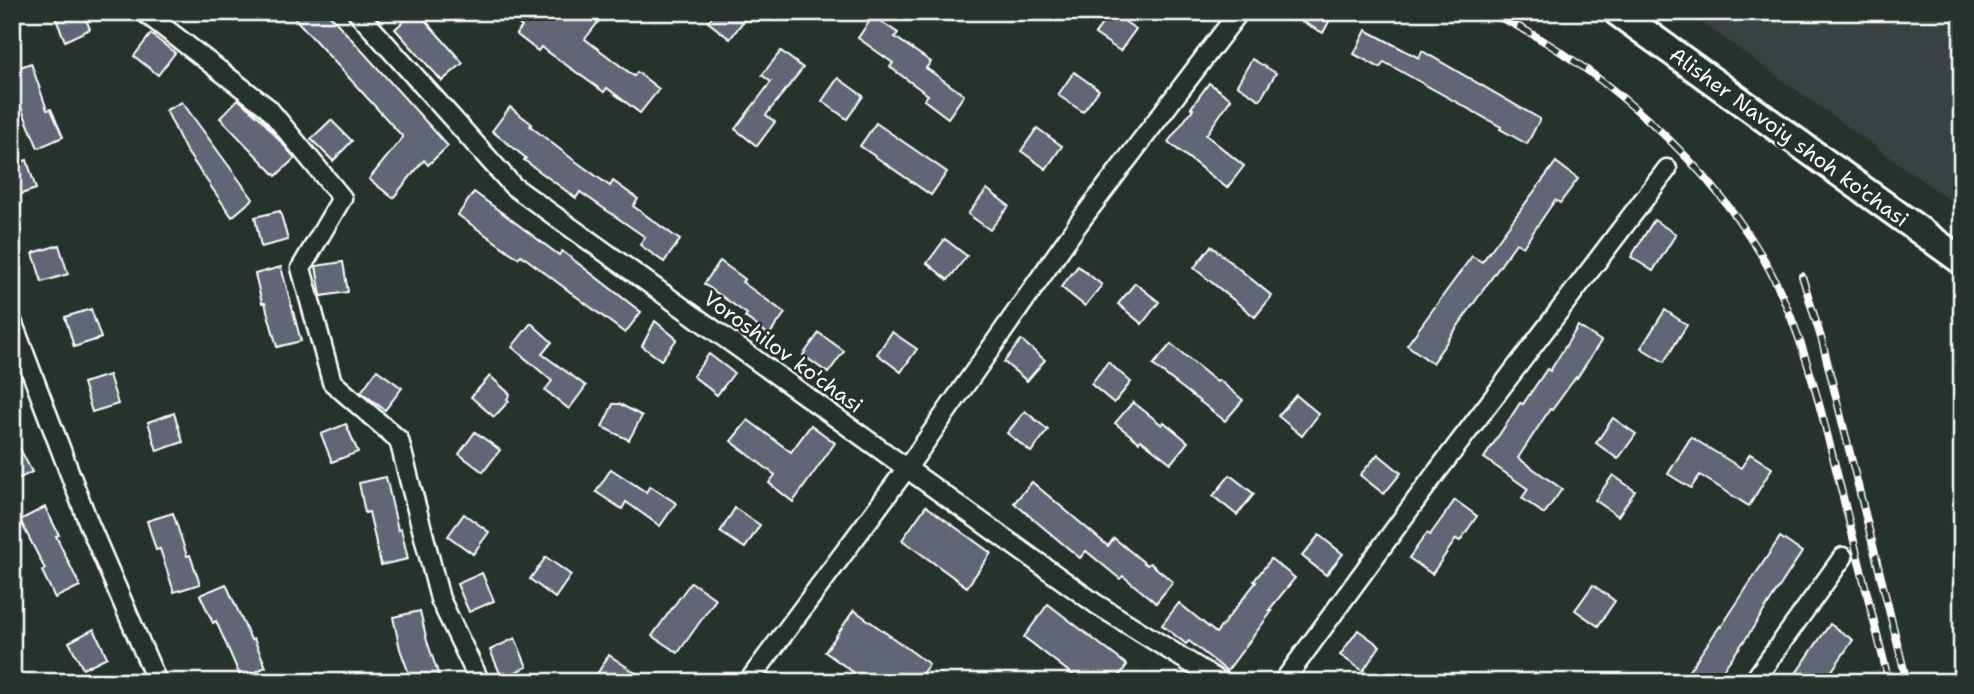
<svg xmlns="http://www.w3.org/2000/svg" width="1974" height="694" viewBox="0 0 1974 694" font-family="'Shantell Sans',sans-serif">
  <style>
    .built { fill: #374242 }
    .building { fill: #606674; stroke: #fff; stroke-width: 2 }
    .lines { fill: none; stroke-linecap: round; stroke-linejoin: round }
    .street-casing { stroke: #fff; stroke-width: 23 }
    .secondary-casing { stroke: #fff; stroke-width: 32 }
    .street { stroke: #26332d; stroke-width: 18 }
    .secondary { stroke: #26332d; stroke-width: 26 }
    .rail-casing { stroke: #fff; stroke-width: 8 }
    .rail { stroke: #26332d; stroke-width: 5; stroke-dasharray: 16; stroke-linecap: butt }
    .labels { text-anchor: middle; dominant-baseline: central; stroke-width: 5; stroke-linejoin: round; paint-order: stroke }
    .street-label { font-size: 21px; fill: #fff; stroke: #26332d }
  </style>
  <rect width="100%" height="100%" fill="#26332d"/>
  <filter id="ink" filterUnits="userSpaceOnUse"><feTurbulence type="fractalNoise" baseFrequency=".0143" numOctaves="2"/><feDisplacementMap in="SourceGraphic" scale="14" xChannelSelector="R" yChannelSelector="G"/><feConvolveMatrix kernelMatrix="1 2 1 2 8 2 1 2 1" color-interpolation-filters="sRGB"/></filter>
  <g filter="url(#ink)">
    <!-- built -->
    <path class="built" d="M 1687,12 L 1962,12 L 1962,209 L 1829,113 Z"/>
    <!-- building -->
    <g class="building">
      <path d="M 53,12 L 83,12 L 90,29 L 65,41 Z"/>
      <path d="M 289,12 L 327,12 L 448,146 L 428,165 L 424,160 L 393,198 L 369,179 L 403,137 Z"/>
      <path d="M 414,12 L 418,12 L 463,63 L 442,81 L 395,29 Z"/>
      <path d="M 505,12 L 606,12 L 585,39 L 634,76 L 637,72 L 659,89 L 640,113 L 607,88 L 604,92 L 541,47 L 538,51 L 516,34 L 522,27 Z"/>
      <path d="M 715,12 L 750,12 L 730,39 L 708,22 Z"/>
      <path d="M 1110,12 L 1136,29 L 1120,51 L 1095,34 Z"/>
      <path d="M 1284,12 L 1334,12 L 1323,33 Z"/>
      <path d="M 873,16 L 898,33 L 895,37 L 931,62 L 926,68 L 964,95 L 948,118 L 924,100 L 928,95 L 890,67 L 893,63 L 858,38 Z"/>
      <path d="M 1366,30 L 1419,58 L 1422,51 L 1540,119 L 1527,144 L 1500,129 L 1501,127 L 1384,62 L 1380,68 L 1354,54 Z"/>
      <path d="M 151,34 L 175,53 L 158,75 L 134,56 Z"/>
      <path d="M 781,51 L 803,68 L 766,115 L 775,122 L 757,146 L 735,129 L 771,82 L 762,75 Z"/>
      <path d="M 1252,59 L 1276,73 L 1260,100 L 1237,85 Z"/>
      <path d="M 31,63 L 47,110 L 51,109 L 63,137 L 38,148 L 18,100 L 12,102 L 12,70 Z"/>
      <path d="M 1074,72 L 1099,90 L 1083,112 L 1058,95 Z"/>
      <path d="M 838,78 L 863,96 L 847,119 L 822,101 Z"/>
      <path d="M 1209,83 L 1231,99 L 1206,135 L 1244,166 L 1227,188 L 1168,142 L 1193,109 L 1191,108 Z"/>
      <path d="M 238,99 L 261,119 L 295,158 L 276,176 L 220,118 Z"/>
      <path d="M 182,102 L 253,199 L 232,217 L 185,149 L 166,110 Z"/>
      <path d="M 510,107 L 532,124 L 530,126 L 571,158 L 610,186 L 613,181 L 638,199 L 633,206 L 680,240 L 664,262 L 640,245 L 645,237 L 580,192 L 576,198 L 524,160 L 526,158 L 492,131 Z"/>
      <path d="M 331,120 L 352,141 L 333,161 L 311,139 Z"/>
      <path d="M 876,123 L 947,172 L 931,195 L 860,146 Z"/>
      <path d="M 1037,128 L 1062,146 L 1046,169 L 1021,151 Z"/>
      <path d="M 27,160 L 36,189 L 12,197 L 12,165 Z"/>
      <path d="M 1556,162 L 1578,179 L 1560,203 L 1555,200 L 1523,247 L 1516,243 L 1432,363 L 1407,345 L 1472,256 L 1482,262 Z"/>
      <path d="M 987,189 L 1009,206 L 990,230 L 968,214 Z"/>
      <path d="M 474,192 L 559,255 L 562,251 L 641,312 L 625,333 L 521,255 L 518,258 L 458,215 Z"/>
      <path d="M 280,211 L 288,240 L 261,247 L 255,217 Z"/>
      <path d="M 1654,220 L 1676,234 L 1653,271 L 1631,257 Z"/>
      <path d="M 945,239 L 967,256 L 948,280 L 927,263 Z"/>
      <path d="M 59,245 L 68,274 L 42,282 L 33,253 Z"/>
      <path d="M 1211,246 L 1272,296 L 1255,317 L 1194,268 Z"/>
      <path d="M 720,261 L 745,279 L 742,282 L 785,313 L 769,335 L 745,317 L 747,314 L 704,284 Z"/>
      <path d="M 343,262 L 348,292 L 321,296 L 316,266 Z"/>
      <path d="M 1078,266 L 1102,285 L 1085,306 L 1061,287 Z"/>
      <path d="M 281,267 L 301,341 L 277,347 L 265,303 L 262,303 L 255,274 Z"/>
      <path d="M 1135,283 L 1159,302 L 1142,324 L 1118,304 Z"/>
      <path d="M 91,309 L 101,338 L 74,347 L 65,317 Z"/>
      <path d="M 1665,310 L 1687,325 L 1664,362 L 1641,348 Z"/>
      <path d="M 655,321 L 677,339 L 661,360 L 642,346 Z"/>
      <path d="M 531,323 L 552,342 L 542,354 L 586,386 L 569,409 L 545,390 L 552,381 L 512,347 Z"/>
      <path d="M 1578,326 L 1601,341 L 1577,378 L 1576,377 L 1552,410 L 1550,409 L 1518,458 L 1562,489 L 1544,514 L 1522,498 L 1528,489 L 1484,458 L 1520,403 L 1523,404 L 1547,369 L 1550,371 Z"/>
      <path d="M 892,332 L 917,349 L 901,372 L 877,354 Z"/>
      <path d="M 819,333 L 844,351 L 828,373 L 803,355 Z"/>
      <path d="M 1021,340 L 1045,360 L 1027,381 L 1004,362 Z"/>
      <path d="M 1171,344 L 1217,382 L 1219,380 L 1243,400 L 1225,421 L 1153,365 Z"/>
      <path d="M 709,354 L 734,373 L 717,395 L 693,376 Z"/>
      <path d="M 1108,362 L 1131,382 L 1114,403 L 1091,384 Z"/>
      <path d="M 377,370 L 402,388 L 385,410 L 361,392 Z"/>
      <path d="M 109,375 L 118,404 L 92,412 L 83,383 Z"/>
      <path d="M 490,376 L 510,394 L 507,399 L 509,401 L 494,417 L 471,397 Z"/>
      <path d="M 1296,395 L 1319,414 L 1302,436 L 1278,416 Z"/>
      <path d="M 1133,402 L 1162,425 L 1164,422 L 1188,442 L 1171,463 L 1141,440 L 1139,442 L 1115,423 Z"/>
      <path d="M 613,404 L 620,404 L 642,416 L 629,440 L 602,427 Z"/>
      <path d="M 1025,411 L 1048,430 L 1031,452 L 1007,433 Z"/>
      <path d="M 174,413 L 183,442 L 157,451 L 148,422 Z"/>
      <path d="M 1613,418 L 1636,434 L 1618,459 L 1596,443 Z"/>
      <path d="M 748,420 L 791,452 L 811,425 L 835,443 L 793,502 L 769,483 L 775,475 L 731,441 Z"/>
      <path d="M 346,424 L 358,452 L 332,462 L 321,434 Z"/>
      <path d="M 475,432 L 500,450 L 483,472 L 459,454 Z"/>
      <path d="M 12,433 L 32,472 L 12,482 Z"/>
      <path d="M 1691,437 L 1741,468 L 1750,454 L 1772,468 L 1749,506 L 1700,475 L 1691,488 L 1668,474 Z"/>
      <path d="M 1378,454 L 1401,473 L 1384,494 L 1360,475 Z"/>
      <path d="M 611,469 L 646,492 L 650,486 L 676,503 L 660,526 L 626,502 L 622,509 L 596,492 Z"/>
      <path d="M 1230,475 L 1254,494 L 1237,515 L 1213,496 Z"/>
      <path d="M 1613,475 L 1635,491 L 1618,516 L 1595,500 Z"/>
      <path d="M 386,477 L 398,530 L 401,529 L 408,559 L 381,565 L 369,512 L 365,513 L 359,483 Z"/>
      <path d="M 1032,482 L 1108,546 L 1114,538 L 1147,565 L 1150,563 L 1173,582 L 1156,603 L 1123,576 L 1120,579 L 1086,551 L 1080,558 L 1014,503 Z"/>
      <path d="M 1455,500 L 1477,516 L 1460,541 L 1456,539 L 1432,574 L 1409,558 L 1427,533 L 1430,535 Z"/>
      <path d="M 926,506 L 991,553 L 967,587 L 902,540 Z"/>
      <path d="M 45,507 L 59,535 L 56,536 L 80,586 L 55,598 L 42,571 L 45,569 L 20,520 Z"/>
      <path d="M 735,508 L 760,525 L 745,548 L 720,532 Z"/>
      <path d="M 173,513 L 187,556 L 190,555 L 200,584 L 174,592 L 160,549 L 156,550 L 147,521 Z"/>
      <path d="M 464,514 L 489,532 L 473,554 L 448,536 Z"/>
      <path d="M 1319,535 L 1343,554 L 1326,575 L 1302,556 Z"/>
      <path d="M 1780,537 L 1802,552 L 1747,637 L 1714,682 L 1681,682 L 1720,626 L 1721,627 Z"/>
      <path d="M 546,557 L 571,575 L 555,598 L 530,579 Z"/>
      <path d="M 1271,559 L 1295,578 L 1269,610 L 1272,611 L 1227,671 L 1189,641 L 1186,644 L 1162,625 L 1179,603 L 1216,633 L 1256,582 L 1254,581 Z"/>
      <path d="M 482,573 L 494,601 L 469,612 L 457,584 Z"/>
      <path d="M 691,582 L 716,599 L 678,653 L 652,636 Z"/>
      <path d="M 226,584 L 251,640 L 254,639 L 266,667 L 241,678 L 216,621 L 213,623 L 200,595 Z"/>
      <path d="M 1593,585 L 1615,601 L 1598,626 L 1575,610 Z"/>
      <path d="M 1048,604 L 1127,665 L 1115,682 L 1082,682 L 1024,637 Z"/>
      <path d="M 854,610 L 929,664 L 916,682 L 867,682 L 825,652 Z"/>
      <path d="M 420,611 L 427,641 L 441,682 L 412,682 L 400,649 L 393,617 Z"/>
      <path d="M 1830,624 L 1853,640 L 1824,682 L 1790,682 Z"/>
      <path d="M 94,629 L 107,657 L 83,669 L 69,642 Z"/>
      <path d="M 1358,630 L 1380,646 L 1363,671 L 1340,655 Z"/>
      <path d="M 515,638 L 527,667 L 502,678 L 490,650 Z"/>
      <path d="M 609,655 L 649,682 L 592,682 Z"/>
    </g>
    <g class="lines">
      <!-- street casing -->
      <g class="street-casing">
        <g id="street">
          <path d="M 144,12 L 268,108 L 342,198 L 301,268 L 332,382 L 399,440 L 440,599 L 480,682"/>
          <path d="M 357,12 L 513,186 L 1096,604 L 1221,682"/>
          <path d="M 12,321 L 89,524 L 157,682"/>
          <path d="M 748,682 L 907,468 L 1078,224 L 1239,12"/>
          <path d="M 1283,682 L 1433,477 L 1667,169"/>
          <path d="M 1753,682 L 1843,557"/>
        </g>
      </g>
      <!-- secondary casing -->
      <g class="secondary-casing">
        <path id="secondary" d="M 1617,12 L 1962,261"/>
      </g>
      <!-- street -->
      <use href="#street" class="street"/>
      <!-- secondary -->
      <use href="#secondary" class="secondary"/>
      <!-- rail casing -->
      <g class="rail-casing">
        <g id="rail">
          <path d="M 1489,12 C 1540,35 1589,69 1631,105 C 1682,148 1728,199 1762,256 C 1800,321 1821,409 1839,481 C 1856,548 1872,615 1889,682"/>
          <path d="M 1802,276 L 1822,341 L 1907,682"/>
        </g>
      </g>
      <!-- rail -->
      <use href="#rail" class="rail"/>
    </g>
  </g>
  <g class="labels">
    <!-- street labels -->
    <g class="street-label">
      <text transform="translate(1789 137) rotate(36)">Alisher Navoiy shoh ko'chasi</text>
      <text transform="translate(783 352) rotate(36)">Voroshilov ko'chasi</text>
    </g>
  </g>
  <!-- margin -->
  <rect width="1974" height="694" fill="none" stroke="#26332d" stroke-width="42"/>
  <rect x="21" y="21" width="1932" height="652" fill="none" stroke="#fff" stroke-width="2.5" filter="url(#ink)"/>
</svg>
